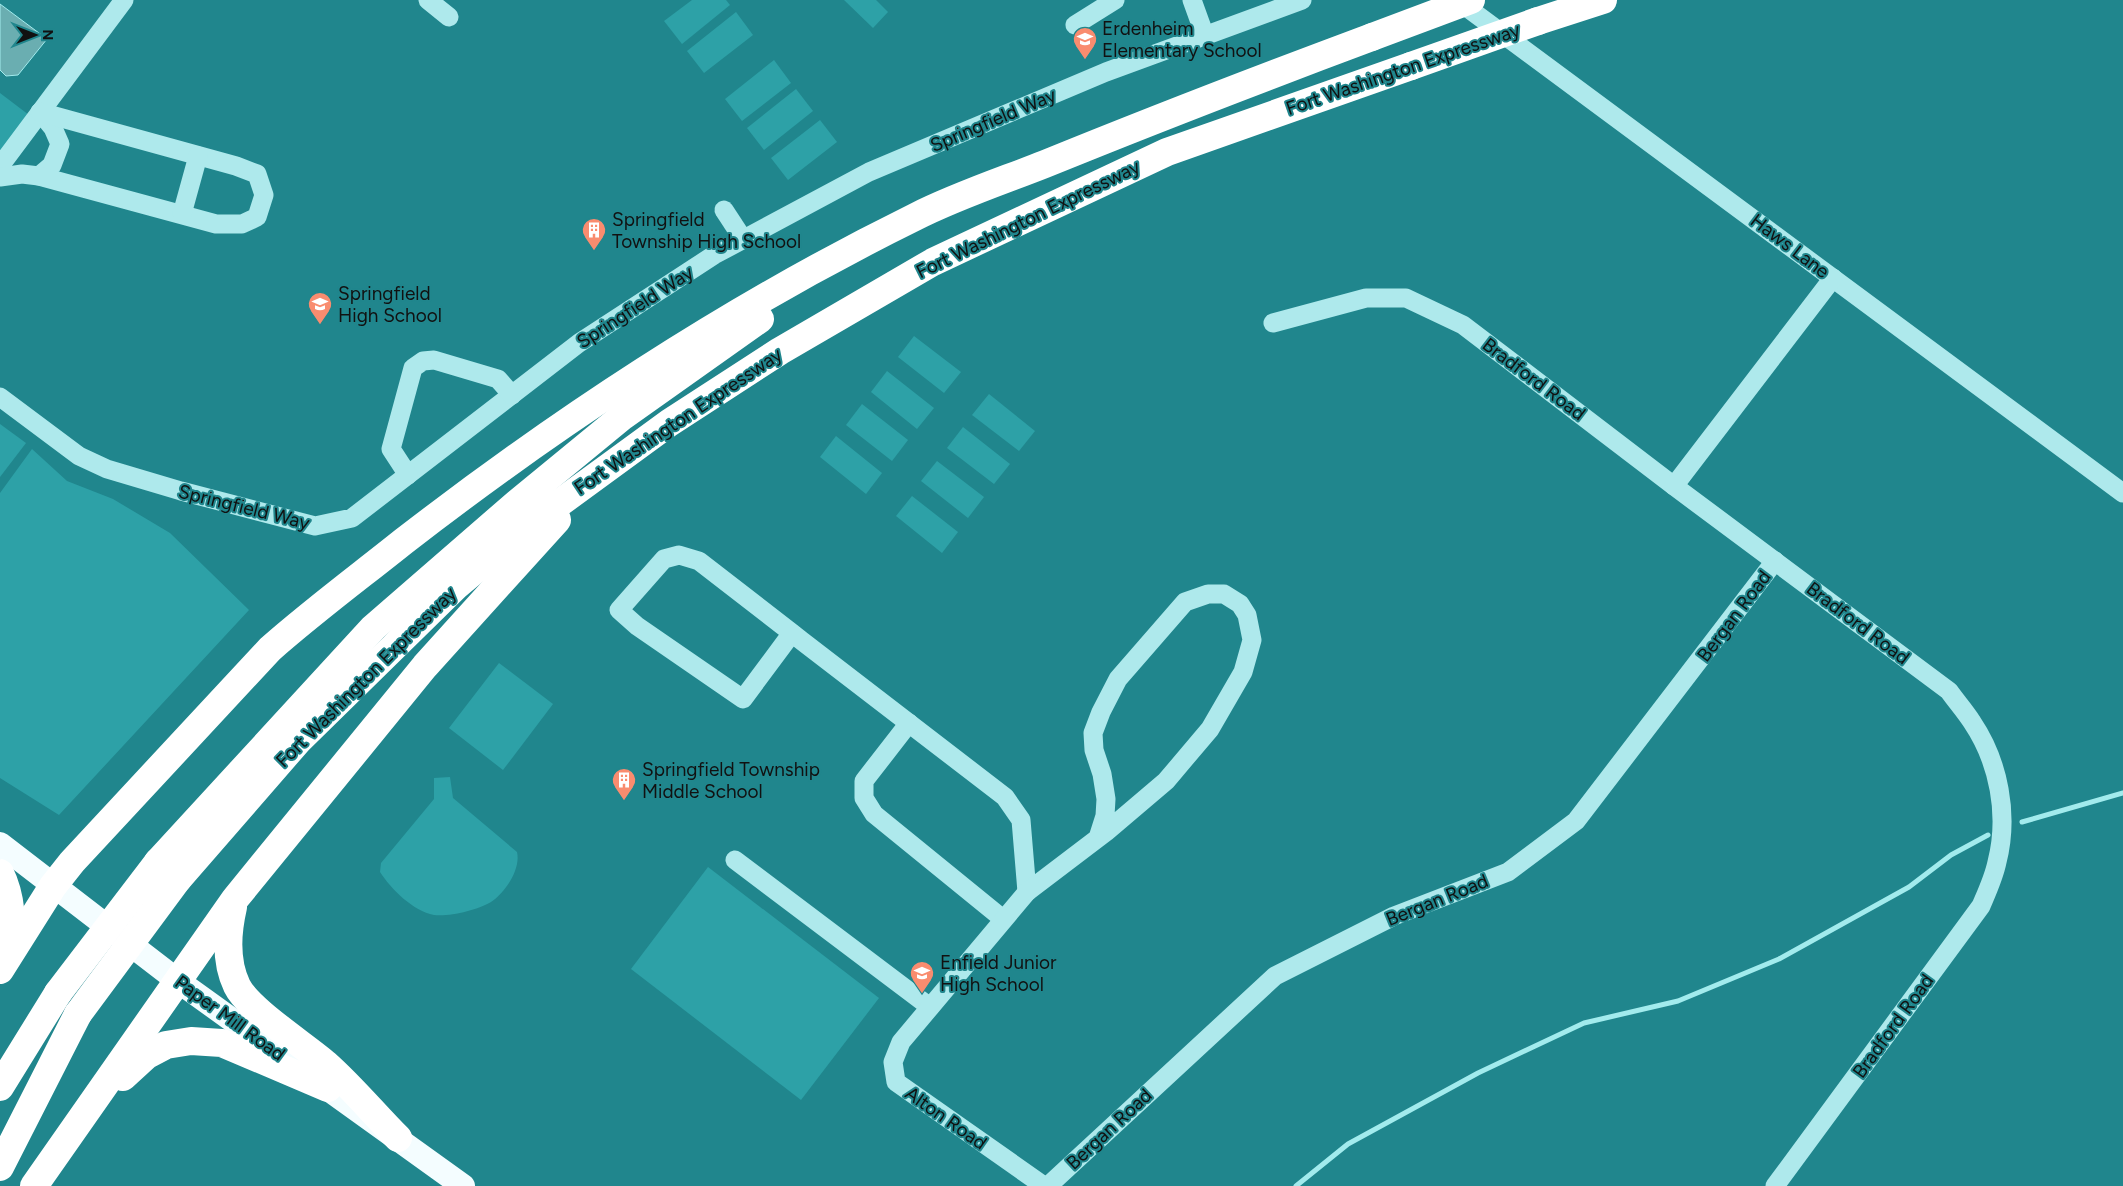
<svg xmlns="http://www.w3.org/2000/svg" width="2123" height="1186" viewBox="0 0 2123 1186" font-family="Figtree,sans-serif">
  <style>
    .green { fill: #2da1a7 }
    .water { fill: #6aaeb1; stroke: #a2ebed }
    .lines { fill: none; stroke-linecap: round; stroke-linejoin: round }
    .stream { stroke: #a2ebed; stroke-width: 5 }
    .minor { stroke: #aee9ec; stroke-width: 19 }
    .major { stroke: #f4fdff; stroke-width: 24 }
    .highway { stroke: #fff; stroke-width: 28 }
    .highway-bridge { stroke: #fff; stroke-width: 28 }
    .labels { text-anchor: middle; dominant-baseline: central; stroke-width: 4; stroke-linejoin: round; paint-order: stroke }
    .poi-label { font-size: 19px; fill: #111; stroke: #20868d; text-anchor: start }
    .street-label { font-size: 19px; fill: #111; stroke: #20868d }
  </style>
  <rect width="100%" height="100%" fill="#20868d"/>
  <!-- green -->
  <g class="green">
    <path d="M 692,0 L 726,0 L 730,5 L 682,44 L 664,21 Z"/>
    <path d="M 844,0 L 876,0 L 888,12 L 873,28 Z"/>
    <path d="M 736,12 L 753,35 L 704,73 L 687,51 Z"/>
    <path d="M 774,60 L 791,83 L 742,121 L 725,99 Z"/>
    <path d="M 796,89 L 813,111 L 764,150 L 747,128 Z"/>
    <path d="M 0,93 L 29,115 L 0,153 Z"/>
    <path d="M 820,120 L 837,142 L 788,180 L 771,158 Z"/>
    <path d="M 914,336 L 961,372 L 944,393 L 898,357 Z"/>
    <path d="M 887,371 L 934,408 L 917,429 L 871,392 Z"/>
    <path d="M 989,394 L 1035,431 L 1019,451 L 972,415 Z"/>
    <path d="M 862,404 L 908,440 L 892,461 L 846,425 Z"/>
    <path d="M 0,424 L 26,443 L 0,477 Z"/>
    <path d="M 963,427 L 1010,464 L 994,484 L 947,448 Z"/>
    <path d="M 836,436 L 882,473 L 866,494 L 820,457 Z"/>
    <path d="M 32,449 L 67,481 L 113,499 L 170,533 L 249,610 L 59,815 L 0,778 L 0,493 Z"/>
    <path d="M 937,461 L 984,497 L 968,518 L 921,481 Z"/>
    <path d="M 912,496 L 958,532 L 942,553 L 896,516 Z"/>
    <path d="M 499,663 L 553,704 L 503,770 L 449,728 Z"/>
    <path d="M 450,777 L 453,798 L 517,852 C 521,869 505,893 491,902 C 478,910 449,917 434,915 C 413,911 391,889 380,872 L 381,863 L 434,799 L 434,778 Z"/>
    <path d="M 708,867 L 879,998 L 801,1100 L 631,969 Z"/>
  </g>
  <!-- water -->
  <path class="water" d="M 0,4 L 47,39 L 18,75 L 6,76 L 0,70 Z"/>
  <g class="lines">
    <!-- stream -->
    <g class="stream">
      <path d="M 2022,822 L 2123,793"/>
      <path d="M 1296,1186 L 1348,1144 L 1478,1073 L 1584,1023 L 1678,1001 L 1779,959 L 1909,887 L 1951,855 L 1988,835"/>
    </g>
    <!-- minor -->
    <g class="minor">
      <path d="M 428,0 L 449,17"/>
      <path d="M 1192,0 L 1205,36"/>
      <path d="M 1457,0 L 2123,493"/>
      <path d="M 1075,25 L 1115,0"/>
      <path d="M 0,166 L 124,0"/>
      <path d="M 39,176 L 52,165 L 60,144 L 53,128 L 40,112"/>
      <path d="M 0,177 L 22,174 L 39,176 L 216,224 L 242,224 L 257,217 L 264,195 L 257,174 L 236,166 L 40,112"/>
      <path d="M 724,210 L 743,239"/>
      <path d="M 182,214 L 198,156"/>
      <path d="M 1273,323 L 1366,298 L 1406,298 L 1463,325 L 1674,486 L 1949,691 C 1956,701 1965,711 1972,722 C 1999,762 2009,815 1997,862 C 1994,877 1987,892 1981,906 L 1775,1186"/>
      <path d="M 0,397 L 79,456 L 107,469 L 181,491 L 315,526 L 352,518 L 579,343 L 714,255 L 869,172 L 1106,72 L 1302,0"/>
      <path d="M 408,475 L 391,449 L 413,368 L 423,361 L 434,360 L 498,379 L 512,395"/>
      <path d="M 1674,486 L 1833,278"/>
      <path d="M 792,633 L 743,699 L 637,626 L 619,610 L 664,559 L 679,555 L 699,561 L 792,633 L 802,641 L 1005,797 L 1021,820 L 1027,892"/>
      <path d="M 909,723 L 864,781 L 864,798 L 874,814 L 1003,919"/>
      <path d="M 735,860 L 930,1007"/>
      <path d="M 1044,1186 L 896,1082 L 893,1062 L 901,1042 L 1027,892 L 1106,832 L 1166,781 L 1210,729 L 1243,672 L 1252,640 L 1247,615 L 1240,604 L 1224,594 L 1208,594 L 1185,602 L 1118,679 L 1101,712 L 1093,733 L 1094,750 L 1102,774 L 1106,799 L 1105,816 L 1098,838"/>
      <path d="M 1048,1186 L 1275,976 L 1394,916 L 1508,872 L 1576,821 L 1775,561"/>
    </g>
    <!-- major -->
    <path class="major" d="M 0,844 L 178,981 L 463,1186"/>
    <!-- highway -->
    <g class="highway">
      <path d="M 1538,21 L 1603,0"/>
      <path d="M 158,862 L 373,628 L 517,503 L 623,416 L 760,319"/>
      <path d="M 0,873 C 12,897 12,924 11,951"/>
      <path d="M 178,879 L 298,741 L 456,586 L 524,529 L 669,423 L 780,351 L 933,262 L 1167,152 L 1411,66"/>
      <path d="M 233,907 C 227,933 225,961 237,986 C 248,1009 304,1045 326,1064 C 352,1087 374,1114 398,1138"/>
      <path d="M 0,970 L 53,886 L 72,862 L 270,649 C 313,611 359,577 404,541 C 563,418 734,306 915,217 C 956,196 1002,181 1045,164 C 1153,120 1262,78 1372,37"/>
      <path d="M 123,1077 L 147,1055 L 166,1045 L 191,1041 L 222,1043 L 328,1088"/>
      <path d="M 0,1087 L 58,993"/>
      <path d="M 0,1167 L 78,1014"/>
      <path d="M 34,1186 L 235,899 L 425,666 L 557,520"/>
    </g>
    <!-- highway-bridge -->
    <g class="highway-bridge">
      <path d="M 1372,37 L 1471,0"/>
      <path d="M 1411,66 L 1538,21"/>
      <path d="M 58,993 L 158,862"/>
      <path d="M 78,1014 L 178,879"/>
    </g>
  </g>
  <!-- icons -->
  <defs>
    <g id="school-pin" transform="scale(1.25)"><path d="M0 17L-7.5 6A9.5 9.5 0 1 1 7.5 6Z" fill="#f98c6f" stroke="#20868d"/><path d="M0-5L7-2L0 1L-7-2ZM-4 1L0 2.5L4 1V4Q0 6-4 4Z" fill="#fff"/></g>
    <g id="building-pin" transform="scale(1.25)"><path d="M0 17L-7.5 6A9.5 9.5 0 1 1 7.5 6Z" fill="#f98c6f" stroke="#20868d"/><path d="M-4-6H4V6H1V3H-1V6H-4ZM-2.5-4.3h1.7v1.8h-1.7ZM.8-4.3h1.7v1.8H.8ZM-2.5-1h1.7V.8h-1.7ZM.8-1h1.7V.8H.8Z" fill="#fff"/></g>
  </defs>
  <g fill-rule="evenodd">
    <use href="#school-pin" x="1085" y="39"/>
    <use href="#building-pin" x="594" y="230"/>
    <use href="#school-pin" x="320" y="304"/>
    <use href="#building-pin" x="624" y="780"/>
    <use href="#school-pin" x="922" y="973"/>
  </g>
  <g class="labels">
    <!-- poi labels -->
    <g class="poi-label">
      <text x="1102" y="28">Erdenheim<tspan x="1102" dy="22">Elementary School</tspan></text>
      <text x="612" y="219">Springfield<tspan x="612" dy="22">Township High School</tspan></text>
      <text x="338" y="293">Springfield<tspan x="338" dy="22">High School</tspan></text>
      <text x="642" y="769">Springfield Township<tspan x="642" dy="22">Middle School</tspan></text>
      <text x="940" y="962">Enfield Junior<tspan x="940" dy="22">High School</tspan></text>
    </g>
    <!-- street labels -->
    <g class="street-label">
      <text transform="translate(1403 69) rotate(-19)">Fort Washington Expressway</text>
      <text transform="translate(993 120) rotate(-23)">Springfield Way</text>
      <text transform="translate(1028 219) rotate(-26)">Fort Washington Expressway</text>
      <text transform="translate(1790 246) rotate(37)">Haws Lane</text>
      <text transform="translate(635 307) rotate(-33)">Springfield Way</text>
      <text transform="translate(1534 379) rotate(37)">Bradford Road</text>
      <text transform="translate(678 421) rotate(-34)">Fort Washington Expressway</text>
      <text transform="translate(244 507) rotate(14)">Springfield Way</text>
      <text transform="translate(1734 616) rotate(-53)">Bergan Road</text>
      <text transform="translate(1858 623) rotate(37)">Bradford Road</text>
      <text transform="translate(366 677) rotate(-45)">Fort Washington Expressway</text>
      <text transform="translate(1437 900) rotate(-22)">Bergan Road</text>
      <text transform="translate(230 1018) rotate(36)">Paper Mill Road</text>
      <text transform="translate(1893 1026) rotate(-54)">Bradford Road</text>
      <text transform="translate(946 1118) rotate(35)">Alton Road</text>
      <text transform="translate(1109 1129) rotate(-43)">Bergan Road</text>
    </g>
  </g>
  <!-- north arrow -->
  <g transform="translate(35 35) rotate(90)" stroke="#20868d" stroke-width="4" paint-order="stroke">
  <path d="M0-4L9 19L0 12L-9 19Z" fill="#111111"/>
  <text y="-8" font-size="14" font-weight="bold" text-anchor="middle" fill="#111111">N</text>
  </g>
</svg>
